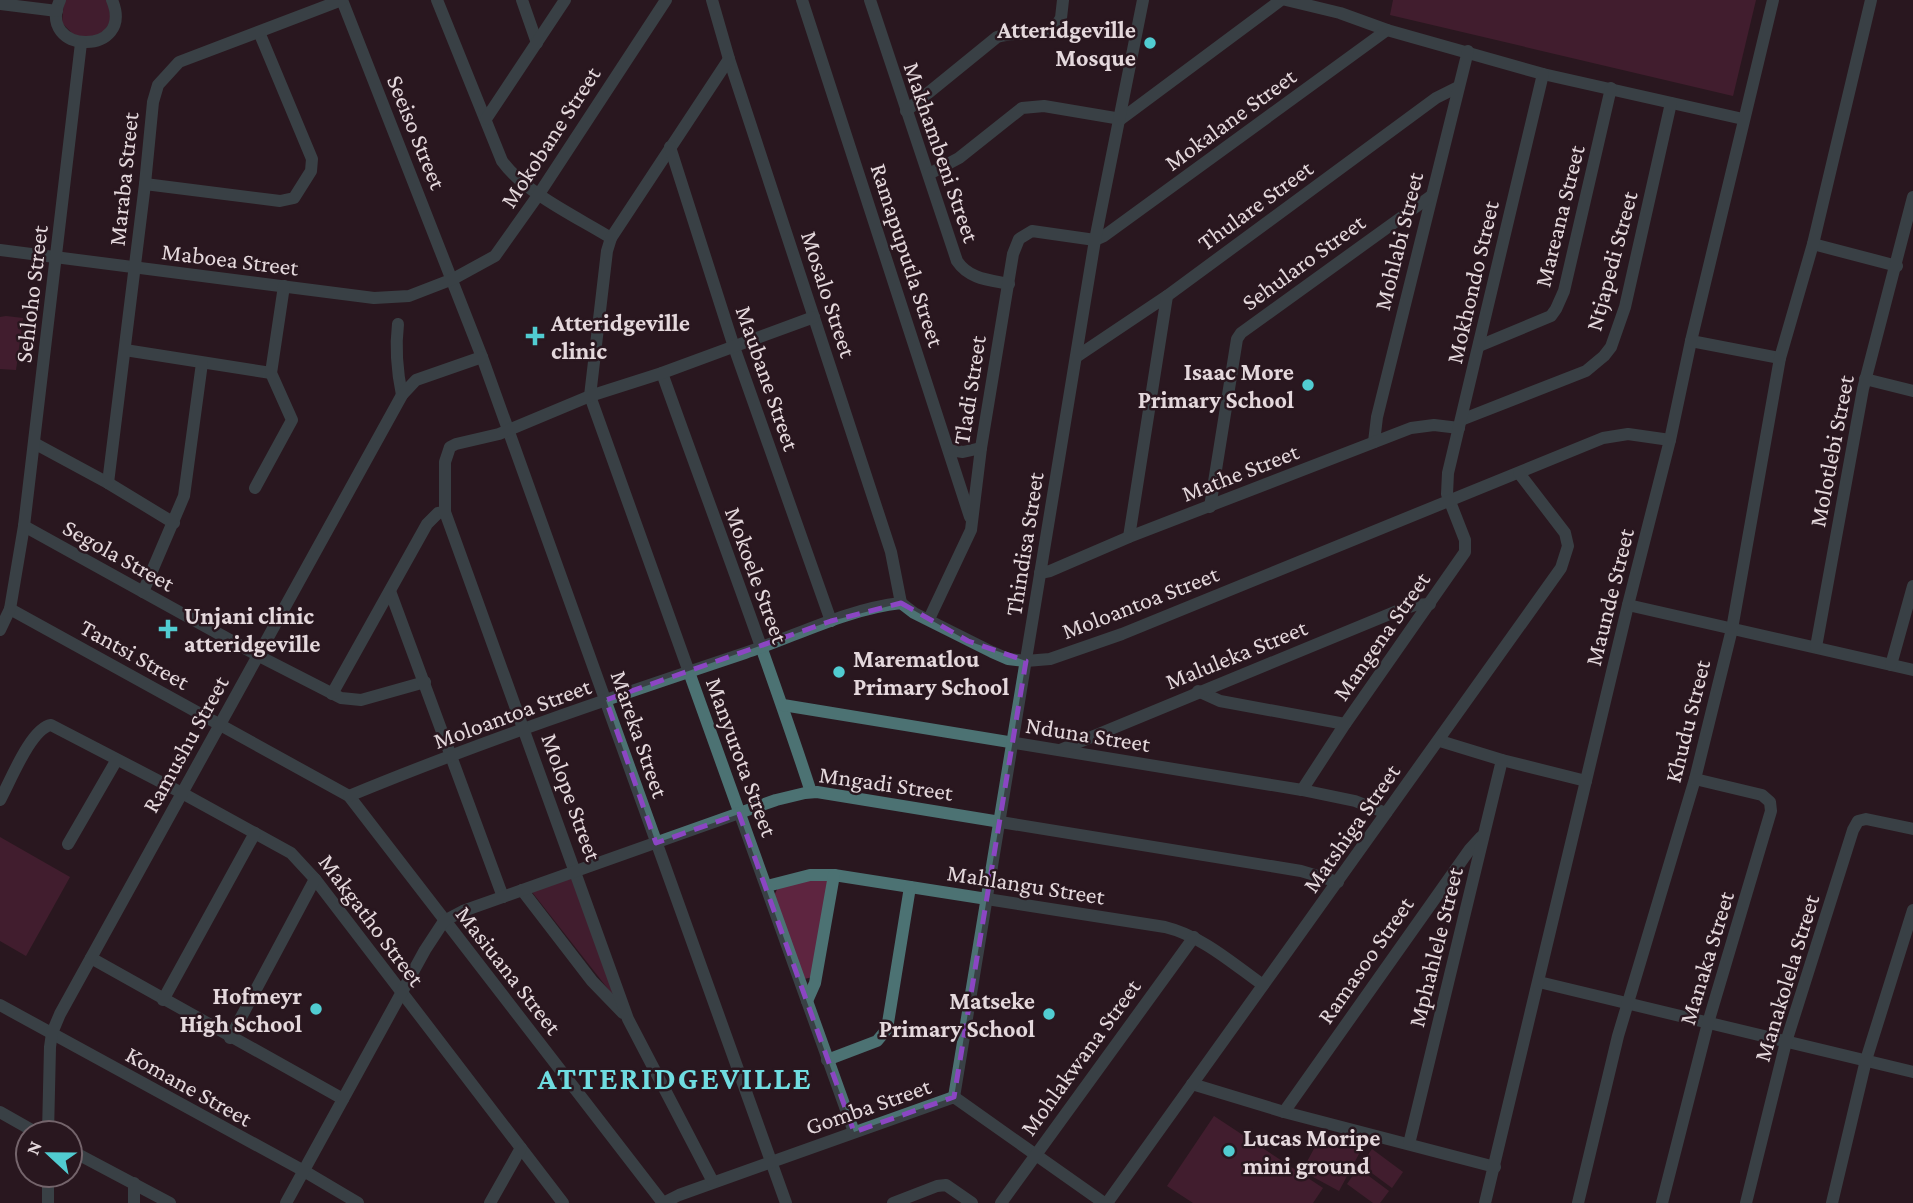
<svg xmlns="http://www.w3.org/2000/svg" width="1913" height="1203" viewBox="0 0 1913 1203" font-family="'Crimson Pro',serif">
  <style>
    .green { fill: #5e2540 }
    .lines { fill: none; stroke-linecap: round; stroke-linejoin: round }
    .minor { stroke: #4c7273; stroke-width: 12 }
    .marked { fill: none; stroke: #8b46c3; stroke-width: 5; stroke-dasharray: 14 9; stroke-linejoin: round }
    .poi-dot { fill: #51ccd1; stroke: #29171f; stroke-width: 2.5 }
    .labels { text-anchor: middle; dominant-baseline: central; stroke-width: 5; stroke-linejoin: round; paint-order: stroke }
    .poi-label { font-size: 24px; font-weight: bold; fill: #e4d8dc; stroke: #29171f; text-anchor: end }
    .street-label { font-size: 24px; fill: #e4d8dc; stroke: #29171f }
    .district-label { font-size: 32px; font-weight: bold; letter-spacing: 2px; fill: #6fdce0; stroke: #29171f }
  </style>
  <rect width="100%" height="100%" fill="#29171f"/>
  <!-- green -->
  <g class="green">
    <path d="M 64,0 L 108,0 L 111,21 L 101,35 L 78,39 L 62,23 Z"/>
    <path d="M 1393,0 L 1756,0 L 1733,96 L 1390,15 Z"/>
    <path d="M 6,316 L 23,318 L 16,370 L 0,369 L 0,317 Z"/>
    <path d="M 0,837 L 70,877 L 26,956 L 0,941 Z"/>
    <path d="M 817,876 L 831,878 L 813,977 L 804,979 L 774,896 L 778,887 Z"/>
    <path d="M 573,877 L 615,992 L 612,994 L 532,892 Z"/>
    <path d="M 1214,1116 L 1323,1188 L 1313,1203 L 1193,1203 L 1167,1186 Z"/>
    <path d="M 1323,1132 L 1360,1152 L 1339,1191 L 1302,1171 Z"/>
    <path d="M 1372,1149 L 1403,1172 L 1392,1188 L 1361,1165 Z"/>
    <path d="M 1358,1168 L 1389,1191 L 1380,1203 L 1373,1203 L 1347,1184 Z"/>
  </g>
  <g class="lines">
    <!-- minor -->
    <g class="minor">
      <path d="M 60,0 C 35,55 136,57 112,0"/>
      <path d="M 342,0 L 482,357 L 786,1203"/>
      <path d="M 437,0 L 502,161 C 525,193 577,217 611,238"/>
      <path d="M 522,0 L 537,43"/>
      <path d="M 712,0 L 729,59 L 891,552 L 901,603"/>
      <path d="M 802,0 L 970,517"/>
      <path d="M 870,0 L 957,261 C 969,279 989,280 1009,284"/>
      <path d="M 1286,0 L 1340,13 L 1387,30 L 1543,74 L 1743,119"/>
      <path d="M 0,4 L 57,11"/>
      <path d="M 729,59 L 611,238 L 607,251 L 590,396 L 854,1132"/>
      <path d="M 906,111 L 997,37 C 1016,31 1036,36 1054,29 L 1061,18 L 1063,0"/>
      <path d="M 486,119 L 565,0"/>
      <path d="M 670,147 L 734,347 L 831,621"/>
      <path d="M 929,174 L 959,158 L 1022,108 L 1044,106 L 1121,119 L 1281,0"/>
      <path d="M 145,184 L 280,201 L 294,198 L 311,171 L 312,159 L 259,32"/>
      <path d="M 1813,244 L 1897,266"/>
      <path d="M 0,250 L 374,298 L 409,296 L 453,279 L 495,256 L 539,194 L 666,0"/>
      <path d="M 398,324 C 395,349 397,371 402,395"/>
      <path d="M 1691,341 L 1780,358"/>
      <path d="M 1479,346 L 1551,316 L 1556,309 L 1564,291 L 1611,88"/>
      <path d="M 125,350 L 271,373"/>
      <path d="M 1076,357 L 1167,296 L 1436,98 L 1458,87"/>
      <path d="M 662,373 C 712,513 765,651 811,792"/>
      <path d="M 1865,379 L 1913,391"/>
      <path d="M 1461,420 L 1586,371 L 1604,356 L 1611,347 L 1625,307 L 1671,103"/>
      <path d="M 1374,442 L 1377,417 L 1468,51"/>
      <path d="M 34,443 L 108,483 L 174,523"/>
      <path d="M 949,450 L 963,452 L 981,448"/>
      <path d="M 108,483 L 145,184 L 153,102 L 158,85 L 179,62 L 342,0"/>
      <path d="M 255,488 L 292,420 L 271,373 L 284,286"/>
      <path d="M 1210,507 L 1237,339 L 1241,333 L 1431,196"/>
      <path d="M 24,526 L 257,655 L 341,698 L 361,700 L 425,682"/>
      <path d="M 1129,537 L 1167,296"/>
      <path d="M 1040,573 L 1050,571 L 1129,537 L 1411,428 L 1434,425 L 1459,428"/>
      <path d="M 390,591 L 503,897"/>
      <path d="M 143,592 L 184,496 L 202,363"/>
      <path d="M 1628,605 L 1913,670"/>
      <path d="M 10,609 L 349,796 L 663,1203 L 679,1195 L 954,1097 L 1104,1203"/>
      <path d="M 929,619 L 971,530 L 981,448 L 1013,254 L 1019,239 L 1032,231 L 1095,240 L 1104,236 L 1387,30"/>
      <path d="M 0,630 L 10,609 L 24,526 L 81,43"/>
      <path d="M 1816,647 L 1863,389 L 1913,197"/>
      <path d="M 1891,665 L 1913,586"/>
      <path d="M 1198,691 L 1220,701 L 1345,724"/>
      <path d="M 332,694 L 427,524 L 438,513 L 445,512"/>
      <path d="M 783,705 L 1302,790 L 1355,801 L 1386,813"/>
      <path d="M 1440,741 L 1502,760 L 1586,781"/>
      <path d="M 1060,750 L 1397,611 L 1415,605 L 1430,604"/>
      <path d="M 1302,790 L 1345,724 L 1465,552 L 1465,540 L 1447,494 L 1448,473 L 1543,74"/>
      <path d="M 349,796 C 477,743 613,697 745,653 C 796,636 847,609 901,603 L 914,613 L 992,652 L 1008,659 L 1026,661 L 1050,659 L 1122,634 L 1603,438 L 1628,434 L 1670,440"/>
      <path d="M 0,800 C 10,782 31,728 51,725 L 182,793 L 291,853 L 315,879 L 563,1203"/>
      <path d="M 68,844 L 116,761"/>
      <path d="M 767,886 L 810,875 L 834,875 L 1165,927 C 1202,936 1232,963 1263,985"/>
      <path d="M 522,890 L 592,981 L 623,1013"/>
      <path d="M 91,958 L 343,1099"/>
      <path d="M 1539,982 L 1913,1072"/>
      <path d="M 163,1000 L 255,833"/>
      <path d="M 807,1001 L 815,983 L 834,875"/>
      <path d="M 0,1005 L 304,1171 L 358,1203"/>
      <path d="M 230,1038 L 315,879"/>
      <path d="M 827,1060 L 877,1041 L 887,1029 L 910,887"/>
      <path d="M 1192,1084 L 1284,1112 L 1495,1167"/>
      <path d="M 954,1097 L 1095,240 L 1143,0"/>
      <path d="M 0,1112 L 37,1133"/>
      <path d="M 1284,1112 L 1470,849 L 1481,837"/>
      <path d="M 48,1133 L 50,1047 L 52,1033 L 60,1014 L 402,395 L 416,380 L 482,357"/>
      <path d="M 1409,1144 L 1502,760"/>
      <path d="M 70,1150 L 170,1203"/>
      <path d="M 713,1182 L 628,1019 L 445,512 L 445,462 L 450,447 L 456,444 L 499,434 L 590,396 L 662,373 L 814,317"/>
      <path d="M 134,1183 L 134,1203"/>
      <path d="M 48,1203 L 48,1175"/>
      <path d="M 286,1203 L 425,950 L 444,921 L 463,911 L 776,800 L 805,793 L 817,792 L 1301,871 L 1338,882"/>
      <path d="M 490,1203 L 521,1148"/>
      <path d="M 893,1203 L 937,1186 L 946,1185 L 972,1203"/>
      <path d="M 1001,1203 L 1194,937"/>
      <path d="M 1107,1203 C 1258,991 1411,781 1561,568 L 1568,546 L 1565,533 L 1519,473"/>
      <path d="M 1485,1203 L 1628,605 L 1670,440 L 1691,341 L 1773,0"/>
      <path d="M 1578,1203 L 1618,1036 L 1695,779 L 1732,629 L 1780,358 L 1813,244 L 1871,0"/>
      <path d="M 1662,1203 L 1708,1023 L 1771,811 L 1770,802 L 1762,795 L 1695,779"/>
      <path d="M 1746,1203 L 1786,1042 L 1853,830 L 1858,821 L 1866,819 L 1913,829"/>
      <path d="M 1832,1203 L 1866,1060 L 1913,910"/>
    </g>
  </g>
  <!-- marked area -->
  <path d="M0 0H1913V1203H0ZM 901,603 L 968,641 L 1026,661 L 954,1097 L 854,1132 L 739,814 L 656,843 L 606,700 L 831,621 Z" fill="#29171f" fill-opacity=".55" fill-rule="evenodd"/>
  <path class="marked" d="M 901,603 L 968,641 L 1026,661 L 954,1097 L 854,1132 L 739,814 L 656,843 L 606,700 L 831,621 Z"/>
  <!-- markers -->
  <g class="poi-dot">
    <circle cx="1150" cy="43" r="7"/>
    <path d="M531.5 325.5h7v7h7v7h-7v7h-7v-7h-7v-7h7z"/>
    <circle cx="1308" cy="385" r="7"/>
    <path d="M164.5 618.5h7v7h7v7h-7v7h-7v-7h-7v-7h7z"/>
    <circle cx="839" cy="672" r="7"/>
    <circle cx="316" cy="1009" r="7"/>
    <circle cx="1049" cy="1014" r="7"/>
    <circle cx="1229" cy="1151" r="7"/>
  </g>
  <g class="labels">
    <!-- poi labels -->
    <g class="poi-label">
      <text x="1136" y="29">Atteridgeville<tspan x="1136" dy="28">Mosque</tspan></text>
      <text x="551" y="322" text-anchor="start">Atteridgeville<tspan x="551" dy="28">clinic</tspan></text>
      <text x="1294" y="371">Isaac More<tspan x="1294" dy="28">Primary School</tspan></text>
      <text x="184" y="615" text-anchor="start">Unjani clinic<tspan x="184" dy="28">atteridgeville</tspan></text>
      <text x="853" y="658" text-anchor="start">Marematlou<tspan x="853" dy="28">Primary School</tspan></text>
      <text x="302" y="995">Hofmeyr<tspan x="302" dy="28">High School</tspan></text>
      <text x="1035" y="1000">Matseke<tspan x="1035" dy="28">Primary School</tspan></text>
      <text x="1243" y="1137" text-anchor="start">Lucas Moripe<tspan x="1243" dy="28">mini ground</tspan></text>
    </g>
    <!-- street labels -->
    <g class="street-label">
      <text transform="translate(1230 119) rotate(-36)">Mokalane Street</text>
      <text transform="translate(417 132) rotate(68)">Seeiso Street</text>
      <text transform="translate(550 137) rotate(-57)">Mokobane Street</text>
      <text transform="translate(942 152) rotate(71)">Makhambeni Street</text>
      <text transform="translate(123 179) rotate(-84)">Maraba Street</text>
      <text transform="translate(1255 205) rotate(-36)">Thulare Street</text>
      <text transform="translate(1559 216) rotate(-76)">Mareana Street</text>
      <text transform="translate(1398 241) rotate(-76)">Mohlabi Street</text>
      <text transform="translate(908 255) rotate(72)">Ramapuputla Street</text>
      <text transform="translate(230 259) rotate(7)">Maboea Street</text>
      <text transform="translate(1611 261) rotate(-75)">Ntjapedi Street</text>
      <text transform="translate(1303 262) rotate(-36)">Sehularo Street</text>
      <text transform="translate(1472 282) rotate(-77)">Mokhondo Street</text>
      <text transform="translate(31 294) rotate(-83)">Sehloho Street</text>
      <text transform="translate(829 294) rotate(72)">Mosalo Street</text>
      <text transform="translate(768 378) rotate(71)">Maubane Street</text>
      <text transform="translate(969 390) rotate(-81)">Tladi Street</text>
      <text transform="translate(1831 451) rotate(-79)">Molotlebi Street</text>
      <text transform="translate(1240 472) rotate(-21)">Mathe Street</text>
      <text transform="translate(1024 544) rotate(-81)">Thindisa Street</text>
      <text transform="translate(119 555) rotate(29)">Segola Street</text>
      <text transform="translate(757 575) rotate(70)">Mokoele Street</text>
      <text transform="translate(1609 597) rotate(-76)">Maunde Street</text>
      <text transform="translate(1140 602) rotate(-21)">Moloantoa Street</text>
      <text transform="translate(1381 636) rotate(-55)">Mangena Street</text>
      <text transform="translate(135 654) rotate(29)">Tantsi Street</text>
      <text transform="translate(1236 654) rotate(-22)">Maluleka Street</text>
      <text transform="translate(512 713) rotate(-20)">Moloantoa Street</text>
      <text transform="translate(1687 721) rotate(-76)">Khudu Street</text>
      <text transform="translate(640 734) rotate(71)">Mareka Street</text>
      <text transform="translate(1088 734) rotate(9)">Nduna Street</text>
      <text transform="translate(185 744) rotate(-61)">Ramushu Street</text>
      <text transform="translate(742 757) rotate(70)">Manyurota Street</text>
      <text transform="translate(886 783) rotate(8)">Mngadi Street</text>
      <text transform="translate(572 797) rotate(70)">Molope Street</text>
      <text transform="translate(1351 828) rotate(-55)">Matshiga Street</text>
      <text transform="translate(1026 884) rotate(9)">Mahlangu Street</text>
      <text transform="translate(372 920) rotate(53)">Makgatho Street</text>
      <text transform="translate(1435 947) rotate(-76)">Mphahlele Street</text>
      <text transform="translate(1706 958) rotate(-73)">Manaka Street</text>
      <text transform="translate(1365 960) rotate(-55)">Ramasoo Street</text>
      <text transform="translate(509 970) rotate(52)">Masiuana Street</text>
      <text transform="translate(1786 978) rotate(-73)">Manakolela Street</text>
      <text transform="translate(1080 1057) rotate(-54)">Mohlakwana Street</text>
      <text transform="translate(189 1086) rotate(29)">Komane Street</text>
      <text transform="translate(868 1106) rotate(-19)">Gomba Street</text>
    </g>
    <!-- district labels -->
    <g class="district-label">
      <text x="675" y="1078">ATTERIDGEVILLE</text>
    </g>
  </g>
  <!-- north arrow -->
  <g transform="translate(49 1154) rotate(292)"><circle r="33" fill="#29171f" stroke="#74646b" stroke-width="2"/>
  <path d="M0-5L12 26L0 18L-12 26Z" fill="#51ccd1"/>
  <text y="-10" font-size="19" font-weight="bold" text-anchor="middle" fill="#e4d8dc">N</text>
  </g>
</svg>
